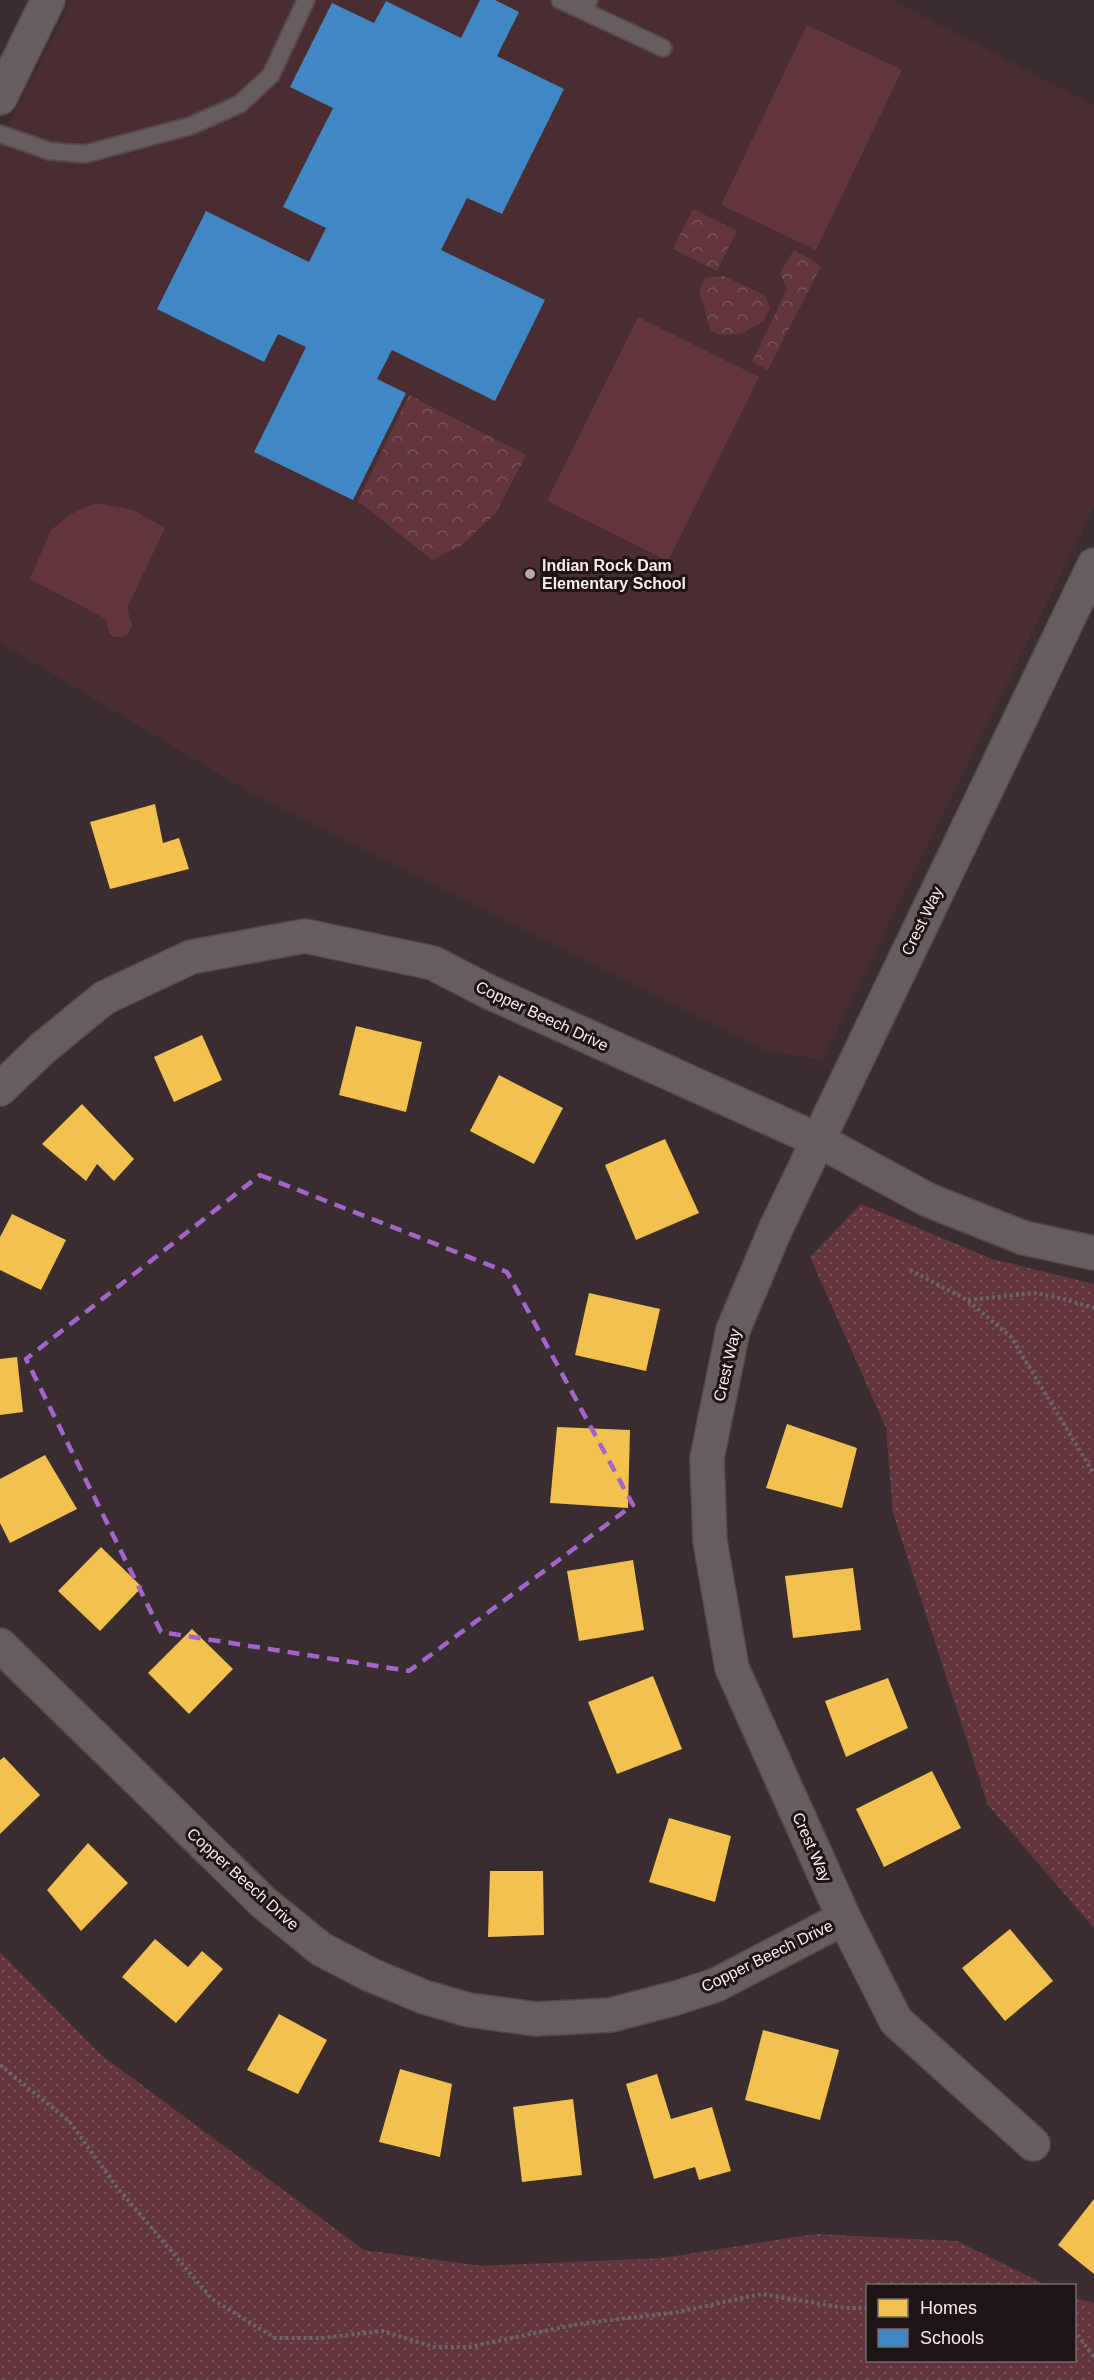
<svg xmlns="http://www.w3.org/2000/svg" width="1094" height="2380" viewBox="0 0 1094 2380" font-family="Helvetica,sans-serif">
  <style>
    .built { fill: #492d31 }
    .grass { fill: url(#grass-dots) }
    .park { fill: url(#park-crowns) }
    .pitch { fill: #63363d }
    .homes { fill: #f2c14e }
    .schools { fill: #3f88c5 }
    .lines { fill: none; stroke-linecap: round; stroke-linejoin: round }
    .service-casing { stroke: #55494a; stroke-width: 20 }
    .minor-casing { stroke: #55494a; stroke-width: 36 }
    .tertiary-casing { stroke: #55494a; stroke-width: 36 }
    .path { stroke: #6c6364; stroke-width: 4; stroke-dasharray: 3 3; stroke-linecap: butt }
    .service { stroke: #685d5e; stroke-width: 16 }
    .minor { stroke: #685d5e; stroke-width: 33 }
    .tertiary { stroke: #685d5e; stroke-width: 33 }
    .marked { fill: none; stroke: #a165cc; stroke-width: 4.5; stroke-dasharray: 12 8; stroke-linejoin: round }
    .poi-dot { fill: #b7a8aa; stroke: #1e1415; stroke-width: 2 }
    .labels { text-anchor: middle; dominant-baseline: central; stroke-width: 6; stroke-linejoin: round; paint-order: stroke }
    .poi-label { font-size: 16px; font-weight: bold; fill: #fbebec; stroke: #1e1415; text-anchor: start }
    .street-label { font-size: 16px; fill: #fbebec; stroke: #1e1415 }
  </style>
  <defs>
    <pattern id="grass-dots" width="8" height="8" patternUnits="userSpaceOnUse" patternTransform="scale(1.5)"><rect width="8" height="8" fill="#63363d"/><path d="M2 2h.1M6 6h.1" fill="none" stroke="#7a5359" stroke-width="1.8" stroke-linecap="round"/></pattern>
    <pattern id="park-crowns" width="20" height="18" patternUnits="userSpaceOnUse" patternTransform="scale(1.5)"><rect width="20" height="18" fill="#63363d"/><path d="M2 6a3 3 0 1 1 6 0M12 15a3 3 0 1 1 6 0" fill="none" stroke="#7a5359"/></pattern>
  </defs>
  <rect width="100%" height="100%" fill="#3a2d2f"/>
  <!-- built -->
  <path class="built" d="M 72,0 L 892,0 L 1094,105 L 1094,507 L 822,1060 L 767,1051 L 247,791 L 0,642 L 0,142 Z"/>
  <!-- grass -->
  <g class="grass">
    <path d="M 861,1204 L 992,1259 L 1094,1284 L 1094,1928 L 988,1805 L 893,1513 L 886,1428 L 810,1257 Z"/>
    <path d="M 0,1952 L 100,2054 L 364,2250 L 482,2266 L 662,2258 L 815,2234 L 957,2241 L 1046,2285 L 868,2286 L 868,2360 L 1074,2360 L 1075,2298 L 1094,2303 L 1094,2380 L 0,2380 Z"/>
  </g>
  <!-- park -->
  <g class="park">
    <path d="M 693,209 L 737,231 L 717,271 L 673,249 Z"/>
    <path d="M 794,250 L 821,266 L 768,370 L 752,362 L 787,289 L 780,273 Z"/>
    <path d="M 724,276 L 764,295 L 770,307 L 764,321 L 741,334 L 721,335 L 711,331 L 699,291 L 705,278 Z"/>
    <path d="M 409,395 L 526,455 L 495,514 L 462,545 L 432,560 L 358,501 Z"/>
  </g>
  <!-- pitch -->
  <g class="pitch">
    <path d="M 807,25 L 902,70 L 816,250 L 721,205 Z"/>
    <path d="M 638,317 L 759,377 L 668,561 L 547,501 Z"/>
    <path d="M 96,503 L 133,510 L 165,528 L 127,608 L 132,625 L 129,633 L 123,637 L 114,637 L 109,633 L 106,619 L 30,579 L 51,530 L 71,514 Z"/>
  </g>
  <!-- homes -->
  <g class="homes">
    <path d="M 155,804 L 163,843 L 179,838 L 189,869 L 110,889 L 90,822 Z"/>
    <path d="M 356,1026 L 422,1042 L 406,1112 L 339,1095 Z"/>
    <path d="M 202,1035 L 222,1080 L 174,1102 L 154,1057 Z"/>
    <path d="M 499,1075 L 563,1108 L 534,1164 L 470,1131 Z"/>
    <path d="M 82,1104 L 134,1159 L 114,1181 L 97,1164 L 86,1181 L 42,1144 Z"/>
    <path d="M 665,1139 L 699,1213 L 636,1240 L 605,1165 Z"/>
    <path d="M 12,1214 L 66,1240 L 41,1290 L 0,1270 L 0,1237 Z"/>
    <path d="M 589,1293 L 660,1309 L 646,1371 L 575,1355 Z"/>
    <path d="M 17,1357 L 23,1412 L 0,1415 L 0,1359 Z"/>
    <path d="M 787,1424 L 857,1448 L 842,1508 L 766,1488 Z"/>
    <path d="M 557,1427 L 630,1430 L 628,1508 L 550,1503 Z"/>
    <path d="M 45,1455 L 77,1509 L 10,1543 L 0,1523 L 0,1479 Z"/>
    <path d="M 101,1547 L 142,1587 L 100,1631 L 58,1591 Z"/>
    <path d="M 633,1560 L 644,1630 L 579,1641 L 567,1571 Z"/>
    <path d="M 853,1568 L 861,1630 L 793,1638 L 785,1576 Z"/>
    <path d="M 192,1629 L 233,1669 L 189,1714 L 148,1673 Z"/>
    <path d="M 653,1676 L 682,1749 L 617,1774 L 588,1702 Z"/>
    <path d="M 888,1678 L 908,1728 L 846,1757 L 825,1701 Z"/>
    <path d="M 4,1757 L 40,1795 L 0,1834 L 0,1760 Z"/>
    <path d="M 932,1771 L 961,1828 L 884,1867 L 856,1809 Z"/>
    <path d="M 669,1818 L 731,1836 L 715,1902 L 649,1882 Z"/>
    <path d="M 88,1843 L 128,1883 L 81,1931 L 47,1890 Z"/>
    <path d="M 490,1871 L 543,1871 L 544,1935 L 488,1937 Z"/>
    <path d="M 1010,1929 L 1053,1981 L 1005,2021 L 962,1968 Z"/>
    <path d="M 155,1939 L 188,1967 L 202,1951 L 223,1969 L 176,2023 L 122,1977 Z"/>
    <path d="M 279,2014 L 327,2040 L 298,2094 L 247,2070 Z"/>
    <path d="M 763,2030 L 839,2050 L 820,2120 L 745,2100 Z"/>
    <path d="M 400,2069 L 452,2084 L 440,2157 L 379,2142 Z"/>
    <path d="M 657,2074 L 671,2119 L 712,2107 L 731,2171 L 699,2180 L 695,2167 L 654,2179 L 626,2084 Z"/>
    <path d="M 573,2099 L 582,2175 L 522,2182 L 513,2107 Z"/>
    <path d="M 1094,2199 L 1094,2274 L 1058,2245 Z"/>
  </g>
  <!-- schools -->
  <path class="schools" d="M 480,0 L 495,0 L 519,12 L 497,56 L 564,89 L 502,214 L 467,198 L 441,250 L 545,300 L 495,401 L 392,350 L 377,379 L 406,393 L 353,500 L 254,452 L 306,347 L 278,334 L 264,362 L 157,309 L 206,211 L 309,262 L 326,228 L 283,207 L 333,108 L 290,87 L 332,3 L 374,23 L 386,1 L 461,38 Z"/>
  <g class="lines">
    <!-- service casing -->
    <g class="service-casing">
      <g id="service">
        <path d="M 560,0 L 584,11 L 589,0"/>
        <path d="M 584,11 L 663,48"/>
        <path d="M 0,134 L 49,151 L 85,154 L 190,126 L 240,104 L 271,75 L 306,0"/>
      </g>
    </g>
    <!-- minor casing -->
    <g class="minor-casing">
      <g id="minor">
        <path d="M 0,1089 L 43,1048 L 104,998 L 191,957 L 305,936 L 433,963 L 489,992 L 818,1140 L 928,1200 L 1024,1238 L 1094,1253"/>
        <path d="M 0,1645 L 263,1902 L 321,1949 L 371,1975 L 424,1997 L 469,2010 L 536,2019 L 611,2015 L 676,1998 L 716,1985 L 844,1918"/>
        <path d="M 1033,2144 L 896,2021 L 844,1918 L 732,1668 L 710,1541 L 707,1458 L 733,1330 L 776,1228 L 1094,565"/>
      </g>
    </g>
    <!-- tertiary casing -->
    <g class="tertiary-casing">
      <path id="tertiary" d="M 0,98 L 48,0"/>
    </g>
    <!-- path -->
    <g class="path">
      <path d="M 910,1270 L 967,1300 L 1011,1337 L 1094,1474"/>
      <path d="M 968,1300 L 1035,1293 L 1060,1298 L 1094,1308"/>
      <path d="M 0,2065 L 69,2121 L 116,2186 L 212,2299 L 275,2338 L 322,2338 L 382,2331 L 434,2347 L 469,2347 L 578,2324 L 678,2312 L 762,2294 L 845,2308 L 868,2308"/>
      <path d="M 1074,2330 L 1094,2357"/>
    </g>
    <!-- service -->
    <use href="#service" class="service"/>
    <!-- minor -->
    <use href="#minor" class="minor"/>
    <!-- tertiary -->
    <use href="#tertiary" class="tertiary"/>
  </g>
  <!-- marked area -->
  <path class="marked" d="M 260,1175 L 507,1272 L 633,1505 L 409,1671 L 161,1632 L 26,1359 Z"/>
  <!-- markers -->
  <circle class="poi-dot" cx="530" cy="574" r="6"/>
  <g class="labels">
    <!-- poi labels -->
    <g class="poi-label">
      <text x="542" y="565">Indian Rock Dam<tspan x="542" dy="18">Elementary School</tspan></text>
    </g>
    <!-- street labels -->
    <g class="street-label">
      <text transform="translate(922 921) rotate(-64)">Crest Way</text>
      <text transform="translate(542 1016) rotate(25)">Copper Beech Drive</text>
      <text transform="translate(727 1365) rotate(-77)">Crest Way</text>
      <text transform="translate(812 1847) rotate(66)">Crest Way</text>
      <text transform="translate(243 1879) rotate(42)">Copper Beech Drive</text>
      <text transform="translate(767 1956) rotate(-26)">Copper Beech Drive</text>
    </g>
  </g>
  <!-- legend -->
  <rect x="866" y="2284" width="210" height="78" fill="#1e1415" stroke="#766a6b" stroke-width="1.5"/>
  <rect x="878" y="2299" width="30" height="18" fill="#f2c14e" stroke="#766a6b" stroke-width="1.5"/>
  <text x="920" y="2314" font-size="18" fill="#fbebec">Homes</text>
  <rect x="878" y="2329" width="30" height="18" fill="#3f88c5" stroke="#766a6b" stroke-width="1.5"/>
  <text x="920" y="2344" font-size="18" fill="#fbebec">Schools</text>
</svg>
